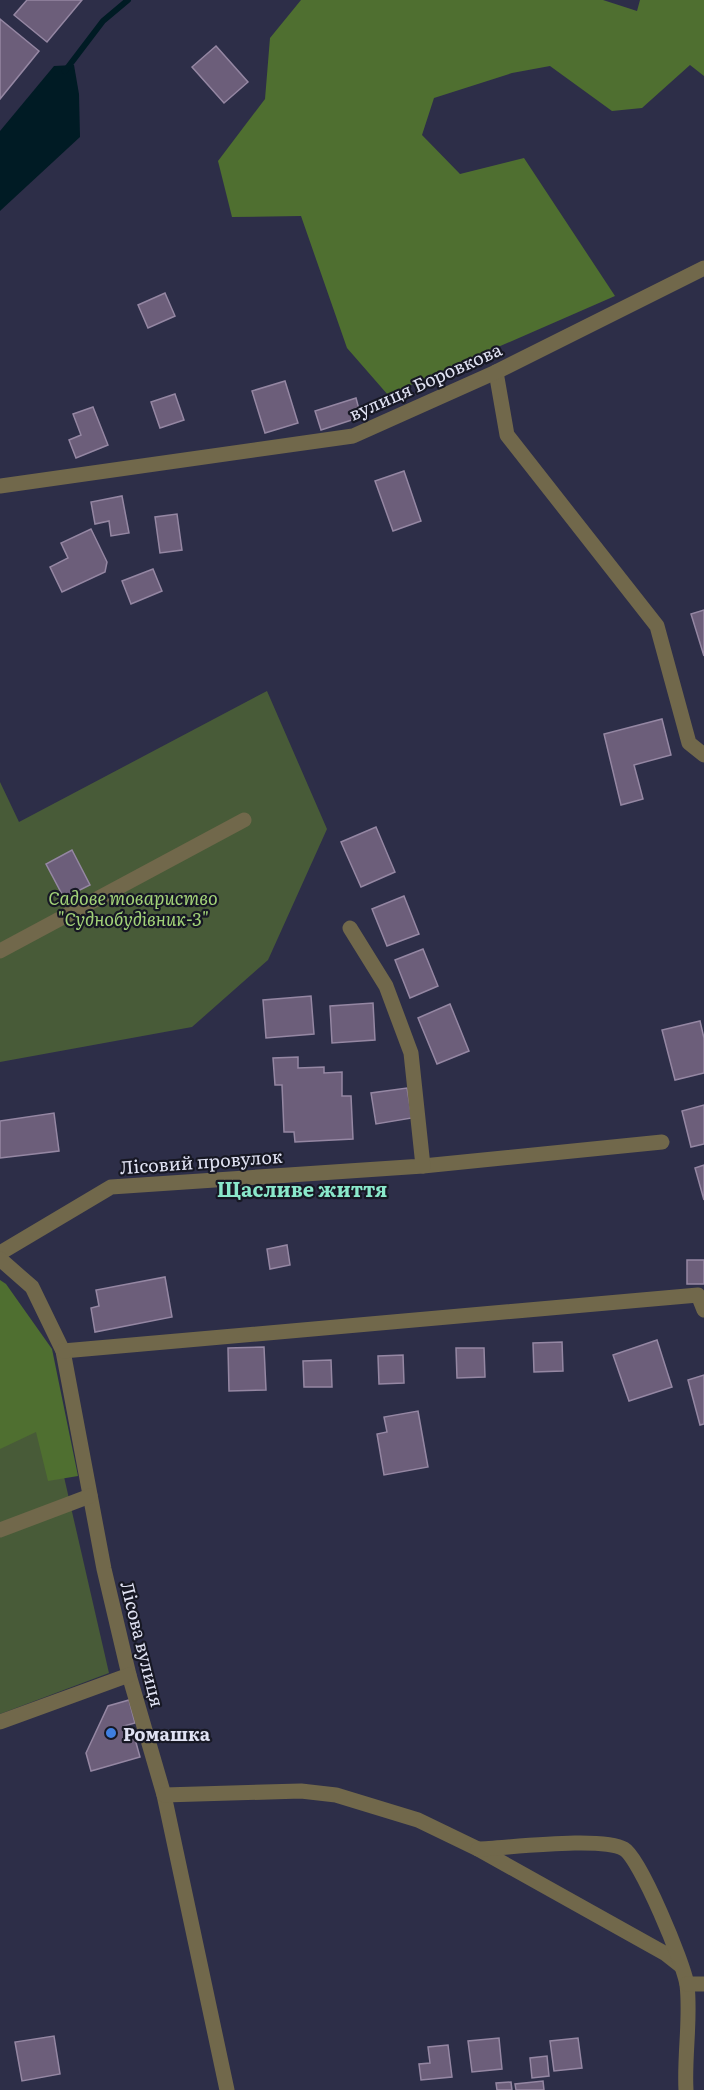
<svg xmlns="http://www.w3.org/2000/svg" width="704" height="2090" viewBox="0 0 704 2090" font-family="Literata,serif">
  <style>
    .green { fill: #485b38 }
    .forest { fill: #4f6f30 }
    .water { fill: #001b24 }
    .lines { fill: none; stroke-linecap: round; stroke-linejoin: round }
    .stream { stroke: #001b24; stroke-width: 6 }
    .building { fill: #6c5e7a; stroke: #9587a3; stroke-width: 1.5 }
    .minor { stroke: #71684b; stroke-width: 15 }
    .shop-dot { fill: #3f7fe0; stroke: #171824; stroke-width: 2 }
    .labels { text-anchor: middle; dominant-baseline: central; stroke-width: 4.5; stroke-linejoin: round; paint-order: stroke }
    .street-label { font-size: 18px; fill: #e0e2f3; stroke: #171824 }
    .park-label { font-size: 18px; font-style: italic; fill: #a2d278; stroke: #171824 }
    .poi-label { font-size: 18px; font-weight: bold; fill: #e0e2f3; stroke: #171824; text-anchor: start }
    .neighbourhood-label { font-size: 20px; font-weight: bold; fill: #8ae8cb; stroke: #171824 }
  </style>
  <rect width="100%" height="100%" fill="#2d2e48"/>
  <!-- green -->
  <g class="green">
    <path d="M 267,691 L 327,829 L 268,960 L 192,1027 L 0,1062 L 0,782 L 19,822 Z"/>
    <path d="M 37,1359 L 109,1673 L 0,1714 L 0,1366 Z"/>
  </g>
  <!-- forest -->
  <g class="forest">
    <path d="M 301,0 L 603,0 L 637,11 L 640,0 L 704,0 L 704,76 L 690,65 L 642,108 L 612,111 L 550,66 L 512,73 L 434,98 L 422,135 L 460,174 L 524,158 L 615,296 L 388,395 L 347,348 L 301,216 L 232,217 L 218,161 L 265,99 L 270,38 Z"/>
    <path d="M 0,1280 L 6,1284 L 52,1349 L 78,1476 L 48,1481 L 36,1432 L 0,1449 Z"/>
  </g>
  <!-- water -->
  <path class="water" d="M 74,65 L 79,94 L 80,137 L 0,211 L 0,131 L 54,66 Z"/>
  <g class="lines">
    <!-- stream -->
    <path class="stream" d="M 65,71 L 103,21 L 128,0"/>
  </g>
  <!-- building -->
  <g class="building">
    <path d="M 27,0 L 82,0 L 47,42 L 14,15 Z"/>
    <path d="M 0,19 L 39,51 L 0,99 Z"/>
    <path d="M 216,46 L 248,82 L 224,103 L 192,67 Z"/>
    <path d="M 165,293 L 175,316 L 148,328 L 138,305 Z"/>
    <path d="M 285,381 L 298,423 L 265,433 L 252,391 Z"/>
    <path d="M 175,394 L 184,420 L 160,428 L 151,402 Z"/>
    <path d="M 356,398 L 361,417 L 321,430 L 315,411 Z"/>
    <path d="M 93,407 L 108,445 L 76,458 L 69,440 L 81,435 L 73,414 Z"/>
    <path d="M 404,471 L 421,521 L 393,531 L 375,481 Z"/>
    <path d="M 122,496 L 129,533 L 111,536 L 109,521 L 95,524 L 91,502 Z"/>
    <path d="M 177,514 L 182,550 L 160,553 L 155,517 Z"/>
    <path d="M 91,529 L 107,562 L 105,572 L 62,592 L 50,567 L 68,558 L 61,543 Z"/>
    <path d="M 153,569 L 162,591 L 131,604 L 122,581 Z"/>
    <path d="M 704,610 L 704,656 L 691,614 Z"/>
    <path d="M 662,719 L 671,755 L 634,765 L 643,799 L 621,805 L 604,734 Z"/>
    <path d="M 376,827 L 395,872 L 361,887 L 341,842 Z"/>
    <path d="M 72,850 L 90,885 L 64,898 L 46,864 Z"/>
    <path d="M 404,896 L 419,934 L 387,946 L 372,909 Z"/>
    <path d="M 423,949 L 438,986 L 410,998 L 395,960 Z"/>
    <path d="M 311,996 L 314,1034 L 266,1038 L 263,1000 Z"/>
    <path d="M 373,1003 L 375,1040 L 332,1043 L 330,1006 Z"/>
    <path d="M 450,1004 L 469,1051 L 437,1064 L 418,1018 Z"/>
    <path d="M 700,1021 L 704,1038 L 704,1073 L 675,1080 L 662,1030 Z"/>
    <path d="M 298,1057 L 298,1068 L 324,1067 L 324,1073 L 342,1072 L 342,1096 L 351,1096 L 353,1139 L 295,1142 L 294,1132 L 284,1132 L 282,1085 L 275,1085 L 273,1058 Z"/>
    <path d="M 407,1088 L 412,1118 L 376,1124 L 371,1093 Z"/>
    <path d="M 704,1105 L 704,1144 L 691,1147 L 682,1111 Z"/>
    <path d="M 54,1113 L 59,1151 L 0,1158 L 0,1121 Z"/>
    <path d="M 704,1165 L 704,1200 L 695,1168 Z"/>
    <path d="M 287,1245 L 290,1265 L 270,1269 L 267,1249 Z"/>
    <rect x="687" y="1260" width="17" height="24"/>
    <path d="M 165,1277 L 172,1317 L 95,1332 L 91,1308 L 99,1306 L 96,1290 Z"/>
    <path d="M 657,1340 L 672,1387 L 629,1401 L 613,1355 Z"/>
    <path d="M 562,1342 L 563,1371 L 534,1372 L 533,1343 Z"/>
    <path d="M 264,1347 L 266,1390 L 229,1391 L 228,1348 Z"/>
    <path d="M 456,1348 L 484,1348 L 485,1377 L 457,1378 Z"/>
    <path d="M 403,1355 L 404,1383 L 379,1384 L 378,1356 Z"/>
    <path d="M 331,1360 L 332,1387 L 304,1387 L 303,1361 Z"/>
    <path d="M 704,1375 L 704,1424 L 700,1425 L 688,1380 Z"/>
    <path d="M 418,1411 L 428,1467 L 384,1475 L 377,1434 L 387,1432 L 384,1417 Z"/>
    <path d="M 129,1700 L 135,1723 L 124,1726 L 129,1741 L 135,1739 L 140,1757 L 91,1771 L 86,1753 L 108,1706 Z"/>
    <path d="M 54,2036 L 60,2074 L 22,2081 L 15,2042 Z"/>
    <path d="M 499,2038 L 502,2069 L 472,2072 L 468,2041 Z"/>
    <path d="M 578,2038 L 582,2068 L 554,2071 L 550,2041 Z"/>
    <path d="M 448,2045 L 452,2077 L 421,2080 L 419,2064 L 430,2063 L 428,2047 Z"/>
    <path d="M 547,2056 L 549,2076 L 532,2078 L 530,2058 Z"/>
    <path d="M 543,2081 L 544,2090 L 516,2090 L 515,2084 Z"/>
    <path d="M 511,2082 L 512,2090 L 497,2090 L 496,2083 Z"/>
  </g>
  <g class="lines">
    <!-- minor -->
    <g class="minor">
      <path d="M 496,372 L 507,435 L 657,626 L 689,743 L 704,755"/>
      <path d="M 0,486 L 353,436 L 496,372 L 704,268"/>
      <path d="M 0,951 L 244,820"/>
      <path d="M 423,1166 L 662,1142"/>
      <path d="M 0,1253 L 111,1187 L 423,1166 L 411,1053 L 386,986 L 350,928"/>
      <path d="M 0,1259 L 32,1287 L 63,1351 L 104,1569 L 129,1675 L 164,1795 L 227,2090"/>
      <path d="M 63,1351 L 698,1295 L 704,1310"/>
      <path d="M 0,1530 L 90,1496"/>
      <path d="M 0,1722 L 129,1675"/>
      <path d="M 164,1795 L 301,1791 L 336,1795 L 418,1820 L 478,1849 L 666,1954 L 680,1965"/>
      <path d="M 478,1849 C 508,1848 602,1836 624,1849 C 640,1858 684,1964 687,1985 C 691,2018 684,2056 686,2090"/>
      <path d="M 687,1984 L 704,1984"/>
    </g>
  </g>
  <!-- markers -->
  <circle class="shop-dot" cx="111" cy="1733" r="6"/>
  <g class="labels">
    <!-- street labels -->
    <g class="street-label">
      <text transform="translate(425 381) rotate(-24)">вулиця Боровкова</text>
      <text transform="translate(201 1161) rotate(-4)">Лісовий провулок</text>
      <text transform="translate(143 1644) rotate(76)">Лісова вулиця</text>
    </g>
    <!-- park labels -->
    <g class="park-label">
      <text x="133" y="897">Садове товариство<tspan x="133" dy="21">"Суднобудівник-3"</tspan></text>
    </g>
    <!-- poi labels -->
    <g class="poi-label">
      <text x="123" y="1733">Ромашка</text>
    </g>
    <!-- neighbourhood labels -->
    <g class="neighbourhood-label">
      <text x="302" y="1188">Щасливе життя</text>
    </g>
  </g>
</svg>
